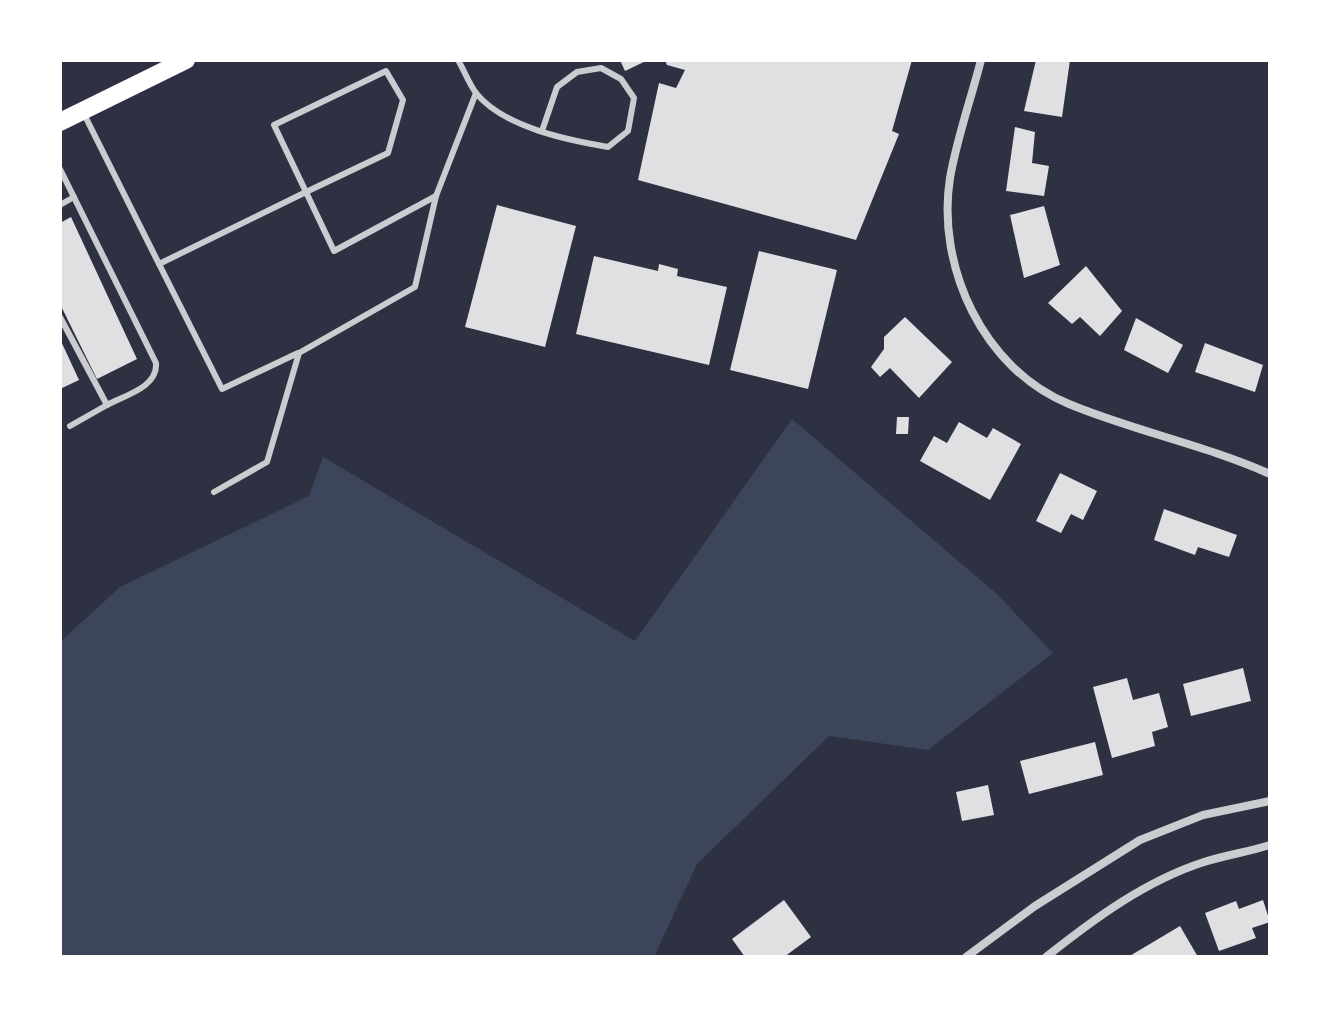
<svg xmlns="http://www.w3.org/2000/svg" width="1330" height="1017" viewBox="0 0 1330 1017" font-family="Figtree,sans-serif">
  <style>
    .green { fill: #3c4559 }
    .building { fill: #e0e0e3 }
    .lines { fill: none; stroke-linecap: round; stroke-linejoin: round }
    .service { stroke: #caccd0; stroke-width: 6 }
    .minor { stroke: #caccd0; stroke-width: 8 }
    .primary { stroke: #fff; stroke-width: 18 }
  </style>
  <rect width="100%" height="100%" fill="#2d3142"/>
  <!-- green -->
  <path class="green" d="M 792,419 L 997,594 L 1053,653 L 928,750 L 829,736 L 697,864 L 654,957 L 60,957 L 60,642 L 120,587 L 309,496 L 323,457 L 635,641 Z"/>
  <!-- building -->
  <g class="building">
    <path d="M 620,60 L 648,60 L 625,71 Z"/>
    <path d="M 665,60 L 912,60 L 892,131 L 899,134 L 856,240 L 638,180 L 659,83 L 676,88 L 685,70 L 667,65 Z"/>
    <path d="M 1036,60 L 1070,60 L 1062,117 L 1024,111 Z"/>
    <path d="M 1015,127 L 1035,132 L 1032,163 L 1049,166 L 1044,196 L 1006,191 Z"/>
    <path d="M 497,205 L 576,226 L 545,347 L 465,327 Z"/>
    <path d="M 1044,206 L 1060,265 L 1024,278 L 1010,215 Z"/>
    <path d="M 71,217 L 137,359 L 97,379 L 60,304 L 60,223 Z"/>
    <path d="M 759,251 L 837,270 L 808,389 L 730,370 Z"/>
    <path d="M 594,256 L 658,271 L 659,264 L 678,269 L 677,276 L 727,287 L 709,365 L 576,334 Z"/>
    <path d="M 1086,266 L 1122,311 L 1100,336 L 1080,317 L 1072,324 L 1048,303 Z"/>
    <path d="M 905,317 L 952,362 L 919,398 L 890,368 L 880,377 L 871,367 L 884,349 L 884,337 Z"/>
    <path d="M 1136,318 L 1183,345 L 1168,373 L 1124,350 Z"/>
    <path d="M 60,339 L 79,380 L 60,389 Z"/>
    <path d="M 1205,343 L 1263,365 L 1255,392 L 1195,372 Z"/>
    <path d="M 897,417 L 909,417 L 908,434 L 896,434 Z"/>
    <path d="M 959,422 L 987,438 L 993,428 L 1021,444 L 990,500 L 920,461 L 934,436 L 947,443 Z"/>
    <path d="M 1060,473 L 1097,491 L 1083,520 L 1071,514 L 1061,533 L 1036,521 Z"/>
    <path d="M 1164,509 L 1237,535 L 1229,557 L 1198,547 L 1195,555 L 1154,540 Z"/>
    <path d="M 1243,668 L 1251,701 L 1191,716 L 1183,684 Z"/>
    <path d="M 1127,678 L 1133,700 L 1159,693 L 1168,727 L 1152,732 L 1155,746 L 1112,758 L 1093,687 Z"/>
    <path d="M 1095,742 L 1103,775 L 1029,794 L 1020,761 Z"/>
    <path d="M 988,785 L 994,815 L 962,821 L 956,792 Z"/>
    <path d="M 784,900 L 811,937 L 784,957 L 745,957 L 732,939 Z"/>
    <path d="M 1263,900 L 1270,922 L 1252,928 L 1256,938 L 1219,951 L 1205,913 L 1236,901 L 1239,909 Z"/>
    <path d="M 1180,926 L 1198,957 L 1128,957 Z"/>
  </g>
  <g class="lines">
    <!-- service -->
    <g class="service">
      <path d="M 458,60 C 464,70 469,84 476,93 C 503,127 567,140 608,147 L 628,131 L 634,98 L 621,79 L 601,68 L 577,72 L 557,87 L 542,131"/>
      <path d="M 83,112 L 159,264 L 306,192 L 274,125 L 386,71 L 403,100 L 388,153 L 306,192 L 334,251 L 436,196"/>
      <path d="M 60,169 L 156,363 C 158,387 126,395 107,405 L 60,317"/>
      <path d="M 60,205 L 74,197"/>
      <path d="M 159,264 L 222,389 L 298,353"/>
      <path d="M 70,426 L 107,405"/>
      <path d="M 214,492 L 267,462 L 299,353 L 415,287 L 436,196 L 476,93"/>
    </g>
    <!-- minor -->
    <g class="minor">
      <path d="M 981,60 C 971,99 957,138 950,178 C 936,266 983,369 1069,404 C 1134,431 1205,445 1270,474"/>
      <path d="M 966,957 L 1035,906 L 1140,840 L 1203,815 L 1270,801"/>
      <path d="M 1046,957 C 1094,919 1145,881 1204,862 C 1226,855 1248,852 1270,845"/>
    </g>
    <!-- primary -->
    <path class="primary" d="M 60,122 L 186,60"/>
  </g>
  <!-- border -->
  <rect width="1330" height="1017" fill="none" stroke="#ffffff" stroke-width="124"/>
</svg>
